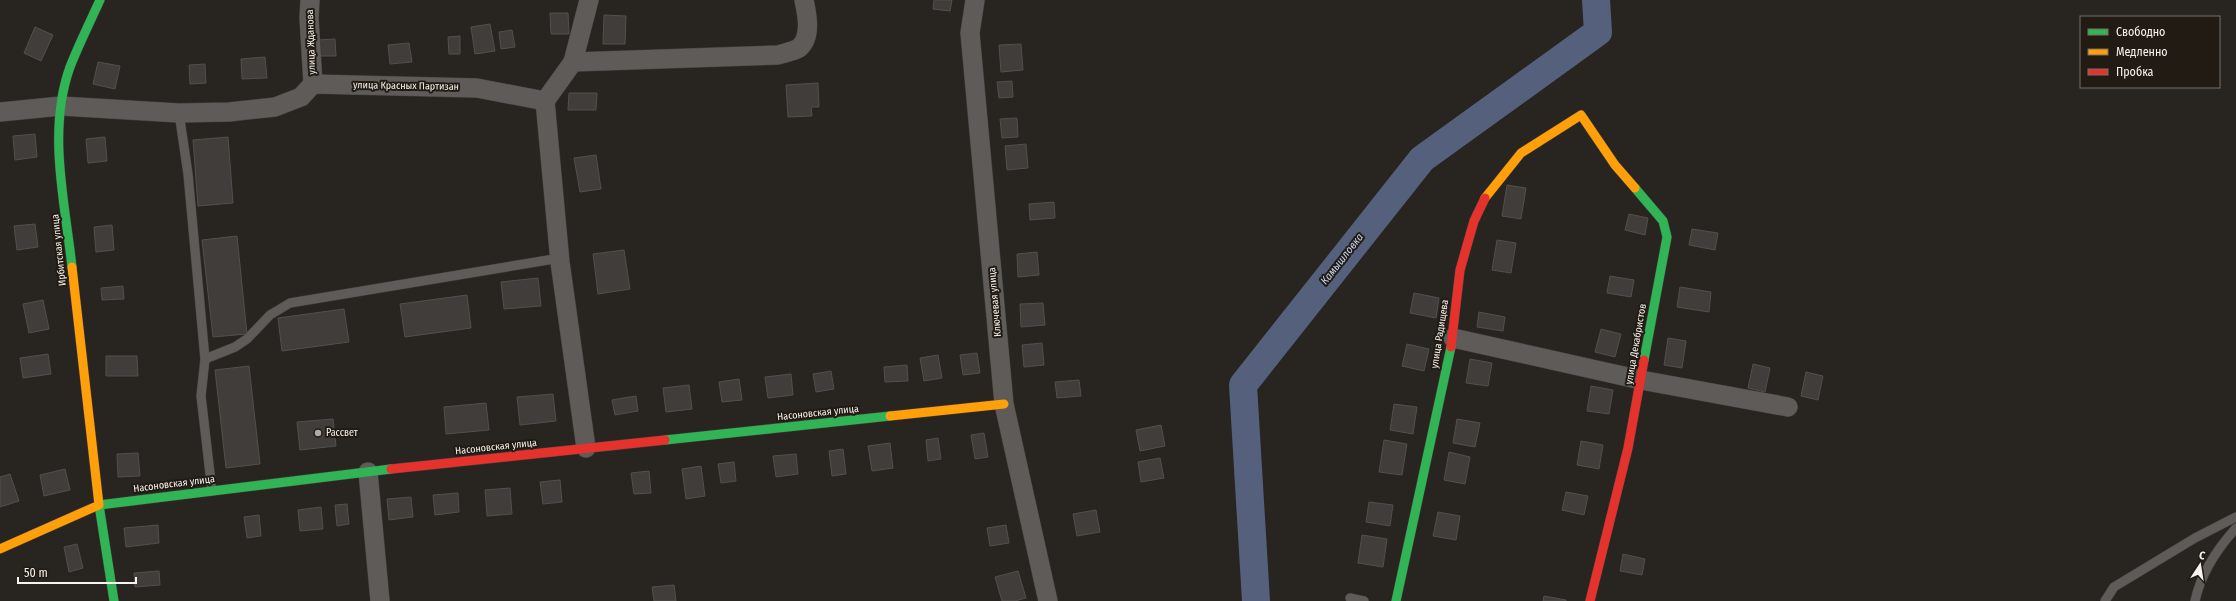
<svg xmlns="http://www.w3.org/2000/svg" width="2236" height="601" viewBox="0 0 2236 601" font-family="'Fira Sans Condensed',sans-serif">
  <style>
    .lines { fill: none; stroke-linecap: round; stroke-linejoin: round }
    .river { stroke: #55617c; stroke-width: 28 }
    .building { fill: #403d3a; stroke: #534f4c }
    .lane-casing { stroke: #433f3b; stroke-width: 10 }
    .street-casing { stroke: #433f3b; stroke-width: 20 }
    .fast-casing { stroke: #433f3b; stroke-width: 10 }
    .slow-casing { stroke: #433f3b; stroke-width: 10 }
    .jam-casing { stroke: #433f3b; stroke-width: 10 }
    .lane { stroke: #5e5b58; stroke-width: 9 }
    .street { stroke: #5e5b58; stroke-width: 19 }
    .fast { stroke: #30b455; stroke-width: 9 }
    .slow { stroke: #ff9f0a; stroke-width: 9 }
    .jam { stroke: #e5322d; stroke-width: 9 }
    .poi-dot { fill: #afaba6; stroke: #211b14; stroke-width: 1.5 }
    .labels { text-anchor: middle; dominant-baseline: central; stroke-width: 4; stroke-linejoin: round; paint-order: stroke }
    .street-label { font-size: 10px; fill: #f8f3ee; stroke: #211b14 }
    .poi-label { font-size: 10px; fill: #f8f3ee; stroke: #211b14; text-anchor: start }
    .water-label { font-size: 11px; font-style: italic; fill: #c6d7f8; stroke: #211b14 }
  </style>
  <rect width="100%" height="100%" fill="#282420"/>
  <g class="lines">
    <!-- river -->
    <path class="river" d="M 1256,601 L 1243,385 L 1422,159 L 1598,32 L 1596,0"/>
  </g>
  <!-- building -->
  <g class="building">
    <path d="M 934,0 L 952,0 L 950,11 L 933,9 Z"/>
    <path d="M 550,13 L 568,13 L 569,34 L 551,34 Z"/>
    <path d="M 604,15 L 626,16 L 625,44 L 603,44 Z"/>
    <path d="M 490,24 L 495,51 L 475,54 L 471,27 Z"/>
    <path d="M 35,27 L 53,35 L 41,61 L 24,53 Z"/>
    <path d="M 512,30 L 515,47 L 501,49 L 499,32 Z"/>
    <path d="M 460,36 L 460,54 L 449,54 L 448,37 Z"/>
    <path d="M 335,39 L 336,56 L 318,56 L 317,40 Z"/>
    <path d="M 409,43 L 412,62 L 390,64 L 388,45 Z"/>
    <path d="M 1021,44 L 1023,70 L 1001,72 L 999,45 Z"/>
    <path d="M 265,57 L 267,78 L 242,79 L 241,59 Z"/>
    <path d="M 98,62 L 120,66 L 115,89 L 93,84 Z"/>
    <path d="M 205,64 L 206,83 L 190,84 L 189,65 Z"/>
    <path d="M 1012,81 L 1013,97 L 999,98 L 997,82 Z"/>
    <path d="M 818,83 L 819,107 L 811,107 L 812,116 L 788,117 L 786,85 Z"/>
    <path d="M 569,93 L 597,93 L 596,110 L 568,110 Z"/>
    <path d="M 1017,118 L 1018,137 L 1002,138 L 1000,119 Z"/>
    <path d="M 35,134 L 37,157 L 15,160 L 13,136 Z"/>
    <path d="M 105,137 L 107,161 L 88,163 L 86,139 Z"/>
    <path d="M 228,137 L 233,203 L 198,206 L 193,140 Z"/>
    <path d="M 1026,144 L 1028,168 L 1007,170 L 1005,146 Z"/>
    <path d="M 596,155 L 601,189 L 580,192 L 574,158 Z"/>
    <path d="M 1507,185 L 1526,188 L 1521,219 L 1502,216 Z"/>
    <path d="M 1054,202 L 1055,218 L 1030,220 L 1029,204 Z"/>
    <path d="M 1629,214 L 1648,218 L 1645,235 L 1625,230 Z"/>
    <path d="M 35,224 L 38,247 L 17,250 L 14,226 Z"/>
    <path d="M 112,225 L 114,250 L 96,252 L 94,227 Z"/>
    <path d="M 1692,229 L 1718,233 L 1715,250 L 1689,245 Z"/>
    <path d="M 237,236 L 247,334 L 213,337 L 202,240 Z"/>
    <path d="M 1497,240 L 1516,243 L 1511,273 L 1492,270 Z"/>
    <path d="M 624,250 L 630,289 L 598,294 L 593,254 Z"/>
    <path d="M 1037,252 L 1039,275 L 1018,277 L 1017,254 Z"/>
    <path d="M 1610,276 L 1634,280 L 1631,297 L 1607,293 Z"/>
    <path d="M 538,278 L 541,306 L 504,309 L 501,282 Z"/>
    <path d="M 123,286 L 124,299 L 102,300 L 101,288 Z"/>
    <path d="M 1680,287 L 1711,292 L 1709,312 L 1677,307 Z"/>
    <path d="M 1414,293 L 1439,298 L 1436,318 L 1410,313 Z"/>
    <path d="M 467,295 L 471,328 L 405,337 L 400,304 Z"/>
    <path d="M 43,300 L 49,329 L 29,333 L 23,304 Z"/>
    <path d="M 1043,303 L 1045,325 L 1021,327 L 1020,304 Z"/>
    <path d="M 344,309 L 349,342 L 282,351 L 278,318 Z"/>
    <path d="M 1479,312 L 1505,317 L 1503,331 L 1477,327 Z"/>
    <path d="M 1601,329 L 1621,334 L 1615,357 L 1595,352 Z"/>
    <path d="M 1668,338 L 1686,341 L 1682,368 L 1664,365 Z"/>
    <path d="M 1042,343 L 1044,365 L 1024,367 L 1022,345 Z"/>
    <path d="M 1407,344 L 1429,349 L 1424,371 L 1402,366 Z"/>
    <path d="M 977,353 L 980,373 L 963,375 L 960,355 Z"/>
    <path d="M 48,354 L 51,374 L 23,378 L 20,358 Z"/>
    <path d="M 938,355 L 942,378 L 924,381 L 920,358 Z"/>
    <path d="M 106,356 L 137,356 L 138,376 L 106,376 Z"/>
    <path d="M 1470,359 L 1492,363 L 1488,386 L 1466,383 Z"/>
    <path d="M 1753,364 L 1770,368 L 1765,392 L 1748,388 Z"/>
    <path d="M 907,365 L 908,381 L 885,382 L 884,367 Z"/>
    <path d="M 249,366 L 260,464 L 226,468 L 215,370 Z"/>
    <path d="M 831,371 L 834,389 L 816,392 L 813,374 Z"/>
    <path d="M 1806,372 L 1823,376 L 1818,400 L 1801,396 Z"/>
    <path d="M 791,374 L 793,395 L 768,398 L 765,377 Z"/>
    <path d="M 739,379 L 742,400 L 722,402 L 719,382 Z"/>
    <path d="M 1079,380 L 1081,396 L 1057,398 L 1055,382 Z"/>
    <path d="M 689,385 L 692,409 L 666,412 L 663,388 Z"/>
    <path d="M 1591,386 L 1613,390 L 1609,414 L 1587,411 Z"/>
    <path d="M 553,394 L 556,421 L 520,425 L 517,397 Z"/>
    <path d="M 636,396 L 638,411 L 615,415 L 612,400 Z"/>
    <path d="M 486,403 L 489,430 L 446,434 L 444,407 Z"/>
    <path d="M 1394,404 L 1417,407 L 1413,434 L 1390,430 Z"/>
    <path d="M 333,419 L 336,446 L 300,450 L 297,422 Z"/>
    <path d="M 1457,419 L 1480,423 L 1475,447 L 1453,443 Z"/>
    <path d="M 1161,425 L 1165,446 L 1140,451 L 1136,430 Z"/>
    <path d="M 984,433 L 988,457 L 975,459 L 971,435 Z"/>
    <path d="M 938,438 L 941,459 L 928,461 L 926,440 Z"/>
    <path d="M 1384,440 L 1407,444 L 1402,475 L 1379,472 Z"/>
    <path d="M 1581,441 L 1603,445 L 1599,469 L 1577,465 Z"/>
    <path d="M 890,443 L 893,468 L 872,471 L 868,446 Z"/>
    <path d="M 843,449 L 846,474 L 832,476 L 829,451 Z"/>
    <path d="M 1449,452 L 1470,457 L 1465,484 L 1444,480 Z"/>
    <path d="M 138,453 L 140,476 L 118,477 L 117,454 Z"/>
    <path d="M 796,454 L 798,474 L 776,477 L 773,456 Z"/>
    <path d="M 1160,458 L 1164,478 L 1141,482 L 1138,462 Z"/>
    <path d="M 734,462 L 736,481 L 721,483 L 718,464 Z"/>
    <path d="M 701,466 L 705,496 L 686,499 L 682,469 Z"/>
    <path d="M 65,469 L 70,490 L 44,496 L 40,475 Z"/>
    <path d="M 649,471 L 651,493 L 634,494 L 631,473 Z"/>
    <path d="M 10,474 L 19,501 L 0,507 L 0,477 Z"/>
    <path d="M 560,480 L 562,502 L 543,504 L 540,482 Z"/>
    <path d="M 510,488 L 512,514 L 487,516 L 485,490 Z"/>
    <path d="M 1566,492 L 1588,496 L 1584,515 L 1562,510 Z"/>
    <path d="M 458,493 L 459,512 L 435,515 L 433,495 Z"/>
    <path d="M 411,497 L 413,517 L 389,520 L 387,499 Z"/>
    <path d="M 1369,502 L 1393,505 L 1390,526 L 1366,522 Z"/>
    <path d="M 347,504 L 349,524 L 337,526 L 335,505 Z"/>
    <path d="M 321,507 L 323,529 L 300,531 L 298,510 Z"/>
    <path d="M 1096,510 L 1100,532 L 1077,536 L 1073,514 Z"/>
    <path d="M 1438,512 L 1460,516 L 1456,540 L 1433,536 Z"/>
    <path d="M 259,515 L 261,536 L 247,538 L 244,517 Z"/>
    <path d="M 158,525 L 159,543 L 126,547 L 124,528 Z"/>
    <path d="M 1006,525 L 1009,543 L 990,546 L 987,528 Z"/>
    <path d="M 1362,535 L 1387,539 L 1383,567 L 1358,563 Z"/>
    <path d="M 77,544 L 83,568 L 69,572 L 64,547 Z"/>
    <path d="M 1623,554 L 1645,559 L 1642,575 L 1620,571 Z"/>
    <path d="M 159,571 L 160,585 L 135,587 L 134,573 Z"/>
    <path d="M 1018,571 L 1026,598 L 1015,601 L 1002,601 L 995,577 Z"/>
    <path d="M 674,585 L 676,601 L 654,601 L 652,587 Z"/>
    <path d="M 1544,596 L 1566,600 L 1566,601 L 1543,601 Z"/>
  </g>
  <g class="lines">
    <!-- lane casing -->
    <g class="lane-casing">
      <g id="lane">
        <path d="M 179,113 L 188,174 L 205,359 L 201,396 L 212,491"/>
        <path d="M 205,359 L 235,347 L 247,339 L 270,315 L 290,303 L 560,258"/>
        <path d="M 1350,598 L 1364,601"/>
        <path d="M 2105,601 L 2114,587 L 2195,538 L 2236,517"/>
        <path d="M 2195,601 C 2201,573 2217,549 2236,528"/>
      </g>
    </g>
    <!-- street casing -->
    <g class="street-casing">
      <g id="street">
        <path d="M 310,0 L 309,18 L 313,84"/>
        <path d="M 975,0 L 970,33 L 1004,404 L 1048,601"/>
        <path d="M 573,62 L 589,0"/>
        <path d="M 545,101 L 560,262 L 586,448"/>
        <path d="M 0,112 L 61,106 L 179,113 L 229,112 L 275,107 L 301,97 L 313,84 L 477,88 L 545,101 L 573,62 L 778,55 C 784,53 794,51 799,48 C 812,37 807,14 804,0"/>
        <path d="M 1453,338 L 1641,380 L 1788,407"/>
        <path d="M 368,472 L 380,601"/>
      </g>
    </g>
    <!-- fast casing -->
    <g class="fast-casing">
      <g id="fast">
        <path d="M 1635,188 L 1663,221 L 1667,237 L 1644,360"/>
        <path d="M 72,267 C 65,202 47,131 70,67 C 79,44 90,22 100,0"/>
        <path d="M 665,440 L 890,416"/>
        <path d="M 114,601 L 99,505 L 391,469"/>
        <path d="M 1396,601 L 1451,347"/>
      </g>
    </g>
    <!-- slow casing -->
    <g class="slow-casing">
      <g id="slow">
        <path d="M 1485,198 L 1521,153 L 1581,115 L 1615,165 L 1635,188"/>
        <path d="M 890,416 L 1004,404"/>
        <path d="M 0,549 L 99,505 L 72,267"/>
      </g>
    </g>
    <!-- jam casing -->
    <g class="jam-casing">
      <g id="jam">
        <path d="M 1451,347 L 1460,270 L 1474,221 L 1485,198"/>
        <path d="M 391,469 L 665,440"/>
        <path d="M 1590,601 L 1628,448 L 1644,360"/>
      </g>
    </g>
    <!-- lane -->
    <use href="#lane" class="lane"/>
    <!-- street -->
    <use href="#street" class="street"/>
    <!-- fast -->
    <use href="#fast" class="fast"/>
    <!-- slow -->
    <use href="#slow" class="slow"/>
    <!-- jam -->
    <use href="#jam" class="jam"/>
  </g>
  <!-- markers -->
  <circle class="poi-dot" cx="318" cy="433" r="4"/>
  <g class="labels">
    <!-- street labels -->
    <g class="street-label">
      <text transform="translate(311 42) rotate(-92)">улица Жданова</text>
      <text transform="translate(406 86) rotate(1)">улица Красных Партизан</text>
      <text transform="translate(59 250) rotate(-96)">Ирбитская улица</text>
      <text transform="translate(995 302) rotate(-95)">Ключевая улица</text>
      <text transform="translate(1440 334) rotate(-81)">улица Радищева</text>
      <text transform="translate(1636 344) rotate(-80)">улица Декабристов</text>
      <text transform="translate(818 413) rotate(-6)">Насоновская улица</text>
      <text transform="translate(496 447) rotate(-6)">Насоновская улица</text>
      <text transform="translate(174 484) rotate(-7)">Насоновская улица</text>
    </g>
    <!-- poi labels -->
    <g class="poi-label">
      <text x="326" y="433">Рассвет</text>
    </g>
    <!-- water labels -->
    <g class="water-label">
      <text transform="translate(1342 259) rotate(-52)">Камышловка</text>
    </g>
  </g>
  <!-- legend -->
  <rect x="2080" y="16" width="140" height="72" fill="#211b14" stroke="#77716b"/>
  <rect x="2088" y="29" width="20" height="6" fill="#30b455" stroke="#77716b"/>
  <text x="2116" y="36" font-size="12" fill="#f8f3ee">Свободно</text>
  <rect x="2088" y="49" width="20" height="6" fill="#ff9f0a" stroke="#77716b"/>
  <text x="2116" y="56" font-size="12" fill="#f8f3ee">Медленно</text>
  <rect x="2088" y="69" width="20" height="6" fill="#e5322d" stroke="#77716b"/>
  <text x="2116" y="76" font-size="12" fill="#f8f3ee">Пробка</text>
  <!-- north arrow -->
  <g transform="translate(2200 565) rotate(12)" stroke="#211b14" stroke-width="3" paint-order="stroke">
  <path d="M0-3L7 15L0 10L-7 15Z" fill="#f8f3ee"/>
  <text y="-6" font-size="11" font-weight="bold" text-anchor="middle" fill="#f8f3ee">С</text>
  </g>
  <!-- scale -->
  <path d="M18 577v6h118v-6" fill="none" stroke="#f8f3ee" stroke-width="2"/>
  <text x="24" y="577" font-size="12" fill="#f8f3ee" stroke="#211b14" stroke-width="3" paint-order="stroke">50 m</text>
</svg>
